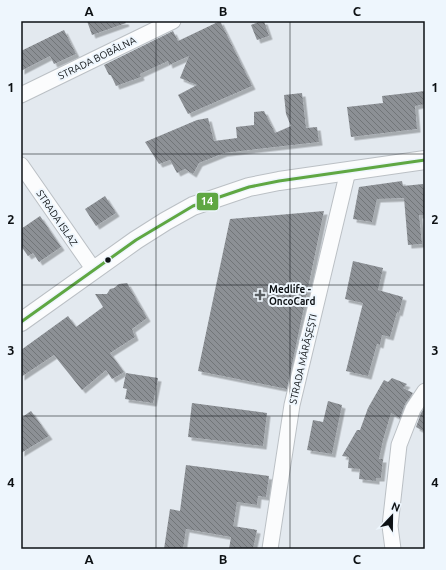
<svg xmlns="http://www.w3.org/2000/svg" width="446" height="570" viewBox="0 0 446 570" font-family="Ubuntu,sans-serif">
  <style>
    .building { fill: url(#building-back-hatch); filter: url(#shadow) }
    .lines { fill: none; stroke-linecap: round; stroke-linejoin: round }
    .minor-casing { stroke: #bbc0c5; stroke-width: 17 }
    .tertiary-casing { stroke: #bbc0c5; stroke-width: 20 }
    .minor { stroke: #fbfcfd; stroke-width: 15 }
    .tertiary { stroke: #fbfcfd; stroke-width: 18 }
    .bus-1-casing { stroke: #eef6fd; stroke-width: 6 }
    .bus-1 { stroke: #5fa743; stroke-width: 3 }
    .grid { fill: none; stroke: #0d1114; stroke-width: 1; stroke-opacity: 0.55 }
    .bus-dot { fill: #0d1114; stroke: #eef6fd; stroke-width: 1.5 }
    .poi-dot { fill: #585d61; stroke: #eef6fd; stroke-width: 1.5 }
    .labels { text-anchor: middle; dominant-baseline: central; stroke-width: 4; stroke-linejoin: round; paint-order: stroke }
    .street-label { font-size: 10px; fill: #0d1114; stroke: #eef6fd }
    .poi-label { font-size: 10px; font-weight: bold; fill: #0d1114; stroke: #eef6fd; text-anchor: start }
    .line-badge { stroke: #eef6fd; stroke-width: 1.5 }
    .badge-label { font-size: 11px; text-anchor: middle; font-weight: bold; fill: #fff }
    .neatline { fill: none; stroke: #0d1114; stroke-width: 1.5 }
    .grid-label { font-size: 13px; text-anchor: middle; font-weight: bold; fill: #0d1114 }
  </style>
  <defs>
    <pattern id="building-back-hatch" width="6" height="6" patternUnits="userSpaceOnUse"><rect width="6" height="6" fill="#8c9095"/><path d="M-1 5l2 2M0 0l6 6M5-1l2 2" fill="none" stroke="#717478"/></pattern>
    <filter id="shadow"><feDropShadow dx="3.5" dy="3.5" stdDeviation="0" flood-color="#0004"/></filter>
  </defs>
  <rect width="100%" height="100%" fill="#e3e9ef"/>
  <!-- building -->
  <g class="building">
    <path d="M 87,21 L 125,21 L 126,23 L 92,35 Z"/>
    <path d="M 220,21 L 252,86 L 188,114 L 178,95 L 197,85 L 180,78 L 189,56 L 169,65 L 168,61 L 140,74 L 141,77 L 116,86 L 111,75 L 109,75 L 104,65 L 173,31 L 178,41 Z"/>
    <path d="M 261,21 L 264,21 L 269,36 L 257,40 L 251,25 Z"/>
    <path d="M 64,30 L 76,54 L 54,64 L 50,56 L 21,71 L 21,51 Z"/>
    <path d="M 425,91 L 425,104 L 415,106 L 417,129 L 351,137 L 347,107 L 383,103 L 382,96 Z"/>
    <path d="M 302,93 L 306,128 L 317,127 L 319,142 L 224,153 L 199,163 L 193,174 L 185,169 L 177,173 L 170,160 L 159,164 L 145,142 L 197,120 L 208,118 L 214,141 L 237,138 L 236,127 L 254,125 L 254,112 L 264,111 L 275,133 L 291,126 L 286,114 L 284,95 Z"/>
    <path d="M 402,181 L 403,186 L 423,184 L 425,215 L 419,215 L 422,244 L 408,245 L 404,198 L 377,199 L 372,222 L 353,219 L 359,187 Z"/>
    <path d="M 105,196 L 116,213 L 96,226 L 85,209 Z"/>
    <path d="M 324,211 L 287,389 L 198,371 L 230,219 Z"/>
    <path d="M 40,216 L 61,247 L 39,262 L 33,253 L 28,256 L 21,246 L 21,229 Z"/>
    <path d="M 353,261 L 383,268 L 378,290 L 403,297 L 399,313 L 397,312 L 390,337 L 382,335 L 380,345 L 377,344 L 368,376 L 346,371 L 363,303 L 345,299 Z"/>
    <path d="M 127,283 L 147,318 L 132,329 L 135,337 L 110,353 L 124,372 L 112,379 L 106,370 L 82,390 L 54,355 L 21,377 L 21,350 L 68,316 L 76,327 L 103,307 L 95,294 L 107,294 L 110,289 L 114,288 L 119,284 Z"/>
    <path d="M 126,373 L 158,378 L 153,403 L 125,399 L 127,389 L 123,388 Z"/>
    <path d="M 392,378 L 407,384 L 403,388 L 413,393 L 405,404 L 400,418 L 391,413 L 383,440 L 379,459 L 383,459 L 381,478 L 376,478 L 376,481 L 359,479 L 360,469 L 348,468 L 349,457 L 342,456 L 357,430 L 360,430 L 368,408 L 384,380 L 388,382 Z"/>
    <path d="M 328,401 L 342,405 L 332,454 L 307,450 L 313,420 L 323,422 Z"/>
    <path d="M 192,403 L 267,413 L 263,446 L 188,437 Z"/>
    <path d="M 425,407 L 425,432 L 416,427 L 421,413 Z"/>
    <path d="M 31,411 L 49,436 L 21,453 L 21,418 Z"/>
    <path d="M 186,465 L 269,476 L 266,497 L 258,496 L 257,505 L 237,502 L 233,528 L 233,526 L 257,530 L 253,549 L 229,549 L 231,537 L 186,529 L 183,549 L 164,549 L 170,509 L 180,511 Z"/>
  </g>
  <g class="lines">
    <!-- minor casing -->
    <g class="minor-casing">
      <g id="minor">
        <path d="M 21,95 L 173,21"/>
        <path d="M 21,165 L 94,270"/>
        <path d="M 270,549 L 292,405 L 348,171"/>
        <path d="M 393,549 L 390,526 L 399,445 L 413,409 L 425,391"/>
      </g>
    </g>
    <!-- tertiary casing -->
    <g class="tertiary-casing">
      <path id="tertiary" d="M 21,322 L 136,240 L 166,221 L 193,206 L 249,187 L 279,181 L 425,160"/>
    </g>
    <!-- minor -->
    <use href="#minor" class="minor"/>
    <!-- tertiary -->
    <use href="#tertiary" class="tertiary"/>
    <!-- bus-1 casing -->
    <g class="bus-1-casing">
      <path id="bus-1" d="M 21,322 L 136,240 L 193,206 L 249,187 L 279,181 L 425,160"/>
    </g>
    <!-- bus-1 -->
    <use href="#bus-1" class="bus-1"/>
  </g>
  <!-- grid -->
  <path class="grid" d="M 156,21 L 156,549M 290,21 L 290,549M 21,154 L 425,154M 21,285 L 425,285M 21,416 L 425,416"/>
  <!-- markers -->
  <circle class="bus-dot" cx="108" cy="260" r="3.5"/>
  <path class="poi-dot" d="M258 289h4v4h4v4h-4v4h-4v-4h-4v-4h4z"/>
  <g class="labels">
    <!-- street labels -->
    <g class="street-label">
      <text transform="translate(97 58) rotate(-26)">STRADA BOBÂLNA</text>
      <text transform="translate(57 218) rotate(56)">STRADA ISLAZ</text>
      <text transform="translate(303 359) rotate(-77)">STRADA MĂRĂȘEȘTI</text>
    </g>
    <!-- poi labels -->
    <g class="poi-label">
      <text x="269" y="289">Medlife -<tspan x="269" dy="12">OncoCard</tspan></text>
    </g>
  </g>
  <rect class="line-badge" x="196" y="192" width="23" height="19" rx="4" fill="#5fa743"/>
  <g class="badge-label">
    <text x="207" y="205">14</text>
  </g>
  <!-- border -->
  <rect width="446" height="570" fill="none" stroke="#eef6fd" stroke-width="44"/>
  <!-- north arrow -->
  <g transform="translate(392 516) rotate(22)" stroke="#eef6fd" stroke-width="3" paint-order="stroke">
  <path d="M0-3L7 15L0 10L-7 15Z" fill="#0d1114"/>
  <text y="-6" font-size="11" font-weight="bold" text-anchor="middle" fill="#0d1114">N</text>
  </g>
  <rect x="22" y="22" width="402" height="526" class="neatline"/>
  <g class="grid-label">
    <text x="89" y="16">A</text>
    <text x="223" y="16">B</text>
    <text x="357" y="16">C</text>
    <text x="11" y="92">1</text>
    <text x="435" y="92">1</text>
    <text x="11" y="224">2</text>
    <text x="435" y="224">2</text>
    <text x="11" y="355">3</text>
    <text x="435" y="355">3</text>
    <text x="11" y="487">4</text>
    <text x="435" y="487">4</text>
    <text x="89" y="564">A</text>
    <text x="223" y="564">B</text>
    <text x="357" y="564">C</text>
  </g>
</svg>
